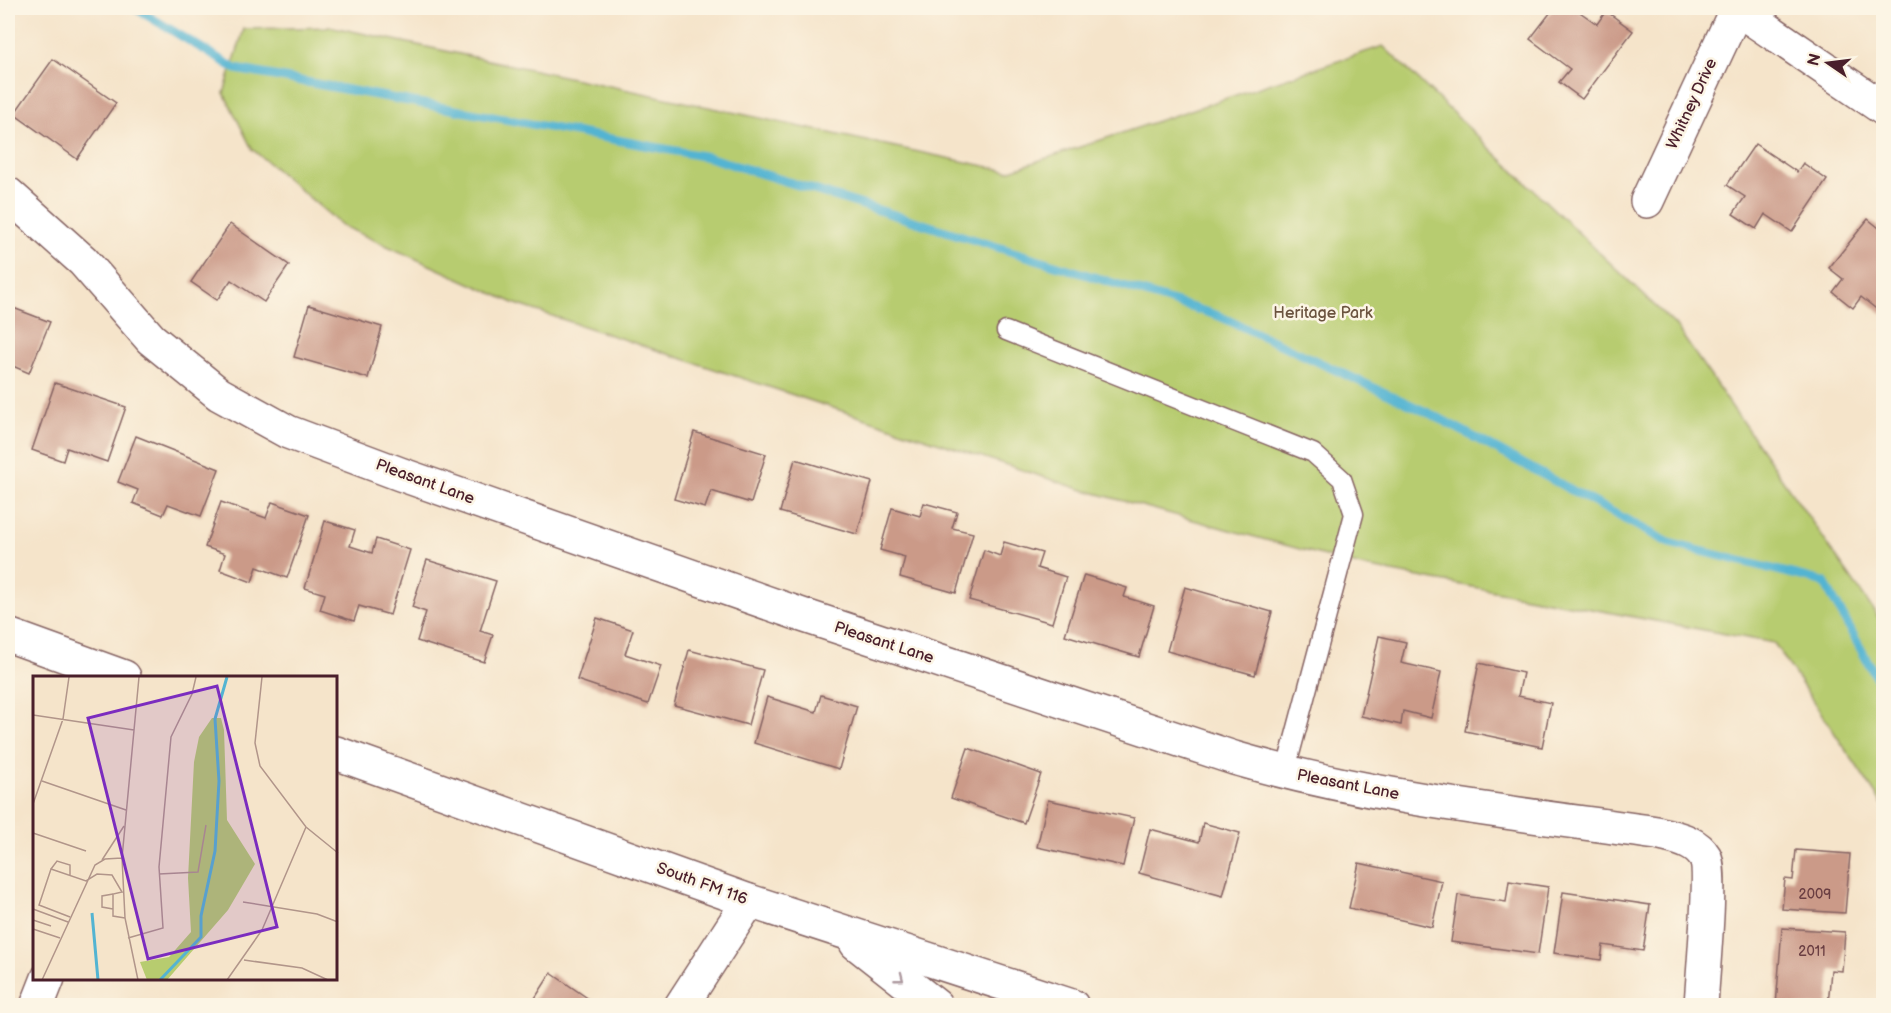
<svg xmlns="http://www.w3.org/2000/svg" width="1891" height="1013" viewBox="0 0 1891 1013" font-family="'Balsamiq Sans',sans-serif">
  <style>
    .green { fill: #b7cc6f; stroke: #80764d; stroke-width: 1.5 }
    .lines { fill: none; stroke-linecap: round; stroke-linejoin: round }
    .stream { stroke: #53b4d2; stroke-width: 9 }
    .building { fill: #cb9a88 }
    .lane-casing { stroke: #866463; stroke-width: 21 }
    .street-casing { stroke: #866463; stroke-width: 36 }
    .secondary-casing { stroke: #866463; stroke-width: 36 }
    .lane { stroke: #fff; stroke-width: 18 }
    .street { stroke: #fff; stroke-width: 33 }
    .secondary { stroke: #fff; stroke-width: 33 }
    .oneway { stroke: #ae9aa0 }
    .labels { text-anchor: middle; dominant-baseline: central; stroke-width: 5; stroke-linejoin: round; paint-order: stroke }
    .number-label { font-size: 14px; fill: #6a3e42 }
    .street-label { font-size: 16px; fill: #4a1f2b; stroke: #fcf5e5 }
    .park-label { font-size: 16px; fill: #6b533f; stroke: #fcf5e5 }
    .inset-river { fill: none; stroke: #53b4d2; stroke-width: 3 }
    .inset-road { fill: none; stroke: #b1958a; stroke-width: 1.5 }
    .view { fill: #7b2cbf; fill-opacity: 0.15; stroke: #7b2cbf; stroke-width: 3 }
    .inset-edge { fill: none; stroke: #4a1f2b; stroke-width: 3 }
  </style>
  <rect width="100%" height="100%" fill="#fcf5e5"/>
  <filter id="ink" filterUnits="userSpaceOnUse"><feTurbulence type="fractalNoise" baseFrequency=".0167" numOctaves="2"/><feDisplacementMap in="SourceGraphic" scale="12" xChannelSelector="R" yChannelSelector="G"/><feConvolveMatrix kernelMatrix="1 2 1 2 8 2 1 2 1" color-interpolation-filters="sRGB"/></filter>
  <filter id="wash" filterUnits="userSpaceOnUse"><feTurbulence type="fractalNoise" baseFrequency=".008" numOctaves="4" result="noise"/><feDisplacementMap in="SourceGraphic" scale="24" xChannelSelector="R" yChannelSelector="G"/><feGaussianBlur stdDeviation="1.35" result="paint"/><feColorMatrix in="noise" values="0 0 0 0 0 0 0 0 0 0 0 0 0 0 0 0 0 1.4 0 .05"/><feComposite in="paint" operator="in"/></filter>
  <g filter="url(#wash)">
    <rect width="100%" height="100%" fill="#f5e4ca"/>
    <!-- green -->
    <path class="green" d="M 333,27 L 1008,171 L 1383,46 L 1675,325 L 1883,624 L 1883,805 L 1774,643 L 1365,567 L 1080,489 L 516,304 L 343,226 L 252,149 L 224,93 L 244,29 Z"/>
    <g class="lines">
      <!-- stream -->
      <path class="stream" d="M 135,8 L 236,69 L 708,157 L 1219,316 L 1435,416 L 1669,543 L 1824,582 L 1884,691"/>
    </g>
    <g id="blocks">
      <!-- building -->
      <g class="building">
        <path d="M 1496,8 L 1509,8 L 1505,13 Z"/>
        <path d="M 1554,8 L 1574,8 L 1597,24 L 1606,11 L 1633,31 L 1582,99 L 1559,82 L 1570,69 L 1530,39 Z"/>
        <path d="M 1866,8 L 1884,8 L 1884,14 Z"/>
        <path d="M 53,59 L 116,103 L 77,159 L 14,114 Z"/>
        <path d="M 1755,144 L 1797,172 L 1803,163 L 1827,180 L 1792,232 L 1765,214 L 1756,229 L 1733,214 L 1745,197 L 1727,185 Z"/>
        <path d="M 1868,219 L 1884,232 L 1884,315 L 1861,297 L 1853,308 L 1833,292 L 1843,279 L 1829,268 Z"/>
        <path d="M 230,224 L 289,265 L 264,302 L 231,280 L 217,300 L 191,282 Z"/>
        <path d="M 309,305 L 382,327 L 368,378 L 294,357 Z"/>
        <path d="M 8,306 L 50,322 L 29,373 L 8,364 Z"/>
        <path d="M 55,383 L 126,407 L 107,462 L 67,448 L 63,461 L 32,450 Z"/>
        <path d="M 694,432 L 766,454 L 751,503 L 711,491 L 705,508 L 674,499 Z"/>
        <path d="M 136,436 L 219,469 L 201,516 L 168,504 L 163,515 L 133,503 L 138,490 L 118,482 Z"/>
        <path d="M 795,459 L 872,482 L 857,534 L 780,512 Z"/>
        <path d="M 221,502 L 266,518 L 272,502 L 309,515 L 287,578 L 257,567 L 252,582 L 220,570 L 225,554 L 205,547 Z"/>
        <path d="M 924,503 L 957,512 L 952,528 L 973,533 L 956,593 L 900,577 L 905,557 L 880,550 L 892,508 L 920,516 Z"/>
        <path d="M 325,521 L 355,530 L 350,546 L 372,553 L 376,539 L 410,550 L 390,615 L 359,606 L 354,621 L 320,610 L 325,594 L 305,588 Z"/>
        <path d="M 1004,542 L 1042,553 L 1037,568 L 1066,577 L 1052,623 L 969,600 L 984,550 L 1000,556 Z"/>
        <path d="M 427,560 L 496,581 L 480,631 L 493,635 L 484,662 L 417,641 L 426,612 L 412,607 Z"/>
        <path d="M 1084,575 L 1127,588 L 1124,597 L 1154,606 L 1139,657 L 1065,635 Z"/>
        <path d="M 1185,587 L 1272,612 L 1255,675 L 1167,651 Z"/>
        <path d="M 597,618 L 633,630 L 625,654 L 661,666 L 648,704 L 577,680 Z"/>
        <path d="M 1379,636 L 1406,642 L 1401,663 L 1441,672 L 1431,718 L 1403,711 L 1401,725 L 1361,716 Z"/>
        <path d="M 689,650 L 763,670 L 748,725 L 674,705 Z"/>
        <path d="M 1479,663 L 1523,673 L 1518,696 L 1551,703 L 1542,747 L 1465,731 Z"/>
        <path d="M 821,695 L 857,706 L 839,769 L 754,743 L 767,697 L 816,712 Z"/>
        <path d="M 968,748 L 1041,774 L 1024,823 L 951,798 Z"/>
        <path d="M 1048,800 L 1134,818 L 1123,866 L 1037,847 Z"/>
        <path d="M 1203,823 L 1240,833 L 1223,896 L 1139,873 L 1150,829 L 1199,842 Z"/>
        <path d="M 1796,850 L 1850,854 L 1845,913 L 1782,909 L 1785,879 L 1793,880 Z"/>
        <path d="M 1359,863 L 1442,881 L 1432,927 L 1349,908 Z"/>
        <path d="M 1509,881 L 1548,887 L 1538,954 L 1451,942 L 1458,895 L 1506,902 Z"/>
        <path d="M 1563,892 L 1650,905 L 1643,951 L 1603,945 L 1601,960 L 1554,953 Z"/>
        <path d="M 1782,928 L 1845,932 L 1842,971 L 1831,970 L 1828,1006 L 1776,1006 Z"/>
        <path d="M 551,973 L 599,1006 L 530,1006 Z"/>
      </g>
    </g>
  </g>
  <g filter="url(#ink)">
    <use href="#blocks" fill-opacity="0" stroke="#866463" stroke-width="1.5"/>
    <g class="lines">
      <!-- lane casing -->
      <g class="lane-casing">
        <path id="lane" d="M 1006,331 L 1313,453 L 1342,479 L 1354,514 L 1285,773"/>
      </g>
      <!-- street casing -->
      <g class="street-casing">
        <g id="street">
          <path d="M 1736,8 L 1884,109"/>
          <path d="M 8,194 L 83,261 L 151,339 L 219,394 L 288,432 L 400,474 L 805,616 L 1234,758 C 1371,798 1515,813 1657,833 C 1674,838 1695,840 1705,857 C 1713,871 1702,982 1701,1006"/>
          <path d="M 1647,201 L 1737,8"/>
          <path d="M 37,1006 L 48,978"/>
          <path d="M 681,1006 L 749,901"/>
        </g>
      </g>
      <!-- secondary casing -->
      <g class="secondary-casing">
        <g id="secondary">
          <path d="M 8,635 L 124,677"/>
          <path d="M 336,753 L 749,901 L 1072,1006"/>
          <path d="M 856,943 L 936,1006"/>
        </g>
      </g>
      <!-- lane -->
      <use href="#lane" class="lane"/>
      <!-- street -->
      <use href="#street" class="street"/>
      <!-- secondary -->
      <use href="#secondary" class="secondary"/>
    </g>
    <!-- one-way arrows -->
    <defs><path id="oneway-chevron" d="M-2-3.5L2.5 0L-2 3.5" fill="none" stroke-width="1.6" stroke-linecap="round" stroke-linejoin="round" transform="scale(1.5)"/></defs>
    <use class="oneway" href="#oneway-chevron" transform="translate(900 978) rotate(38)"/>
  </g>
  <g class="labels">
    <!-- number labels -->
    <g class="number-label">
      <text x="1815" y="894">2009</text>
      <text x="1812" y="951">2011</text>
    </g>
    <!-- street labels -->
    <g class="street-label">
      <text transform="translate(1692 104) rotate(-65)">Whitney Drive</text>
      <text transform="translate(425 482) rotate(20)">Pleasant Lane</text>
      <text transform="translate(884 643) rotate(18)">Pleasant Lane</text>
      <text transform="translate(1348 785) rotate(11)">Pleasant Lane</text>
      <text transform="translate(702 884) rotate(20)">South FM 116</text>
    </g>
    <!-- park labels -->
    <g class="park-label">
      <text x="1323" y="313">Heritage Park</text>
    </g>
  </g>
  <!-- overview -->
  <g transform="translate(33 676)">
    <rect width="304" height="304" fill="#f5e4ca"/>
    <path d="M 179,42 L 188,42 L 191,54 L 194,144 L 222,188 L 195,234 L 134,304 L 114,304 L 107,286 L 136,281 L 158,256 L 155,202 L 161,86 L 166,61 Z" fill="#b7cc6f"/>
    <path class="inset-river" d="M 59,237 L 65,304M 127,304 L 168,261 L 168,240 L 182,175 L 186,105 L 182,43 L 194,1"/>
    <path class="inset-road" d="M 229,1 L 222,67 L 227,90 L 273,151 L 305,177M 0,39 L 101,54M 9,105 L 93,134M 0,128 L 30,43 L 36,1M 0,157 L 53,175M 69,184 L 91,150M 18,193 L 24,185 L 37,189 L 37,199M 126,198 L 165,196 L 173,149M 80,218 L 69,220 L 69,231 L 80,233M 210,226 L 284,238 L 305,246M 0,233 L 35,246M 37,241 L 6,229 L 18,193 L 53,205 L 64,198 L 79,199 L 89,216 L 80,218 L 80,240 L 92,242M 0,244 L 18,250M 0,253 L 27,262M 95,262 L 130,252 L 126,191 L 138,61 L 159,18 L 163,1M 211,284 L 269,292 L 295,304M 9,304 L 62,189 L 72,183 L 89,182M 105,304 L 92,242 L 89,182 L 106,1M 194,304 L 229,254 L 273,151"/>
    <path class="view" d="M 184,10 L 244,251 L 115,283 L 55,42 Z"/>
    <rect width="304" height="304" class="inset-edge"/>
  </g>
  <!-- margin -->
  <rect width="1891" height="1013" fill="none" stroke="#fcf5e5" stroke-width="30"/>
  <!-- north arrow -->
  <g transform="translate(1828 63) rotate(284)" stroke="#fcf5e5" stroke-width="4.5" paint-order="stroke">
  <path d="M0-4.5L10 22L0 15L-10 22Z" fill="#4a1f2b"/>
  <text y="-9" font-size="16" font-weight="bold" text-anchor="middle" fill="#4a1f2b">N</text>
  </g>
</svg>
